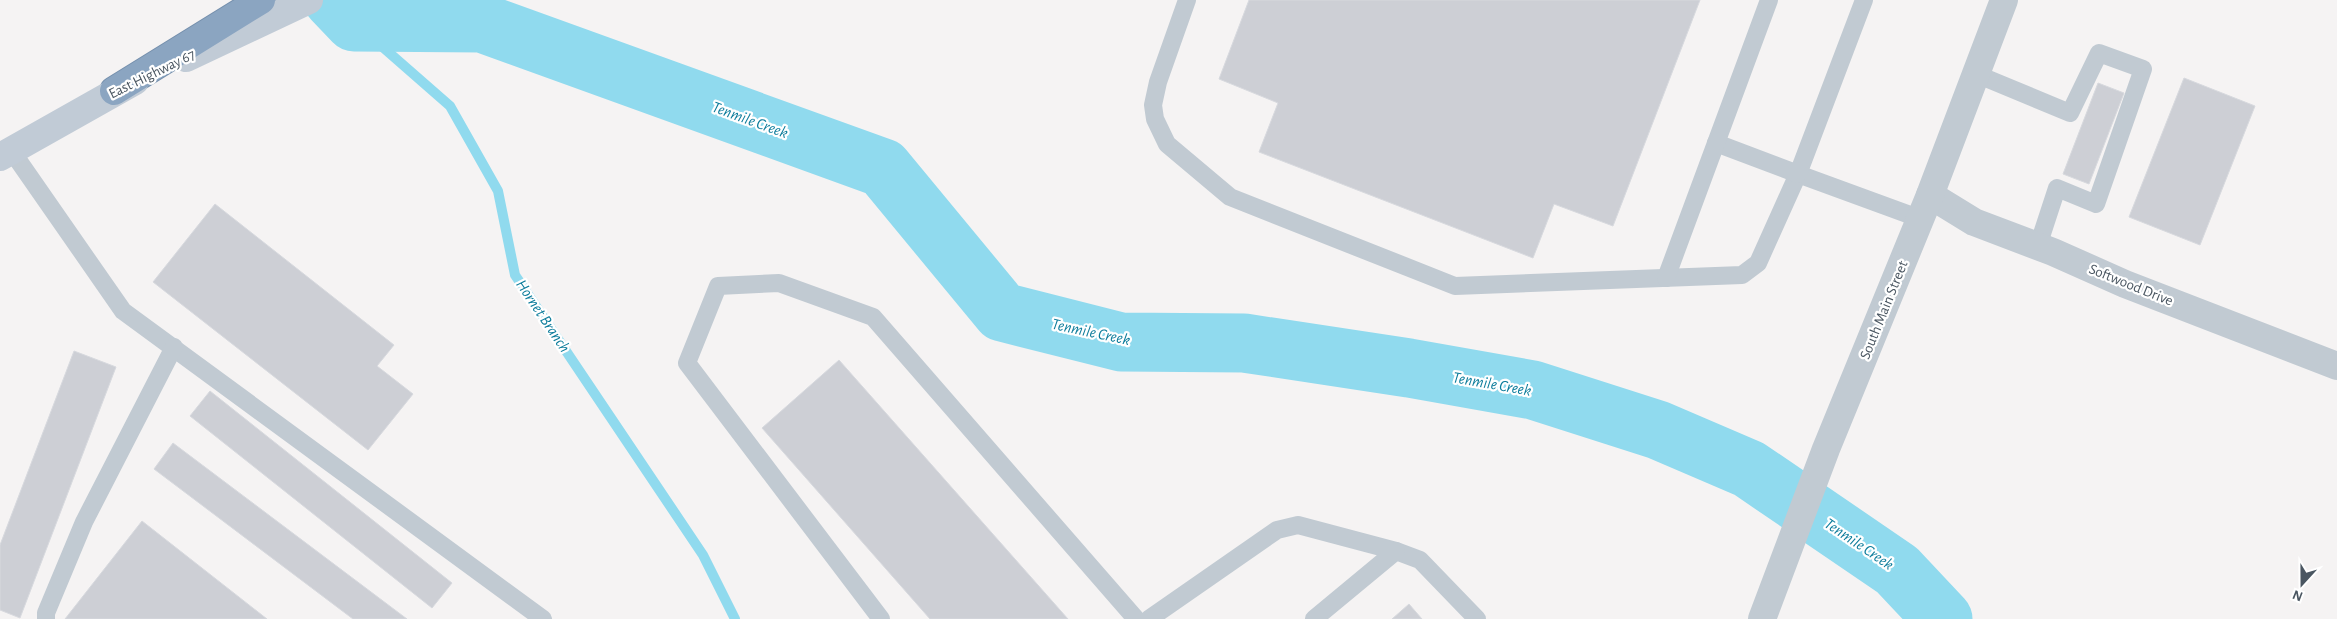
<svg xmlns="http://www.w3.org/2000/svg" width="2337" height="619" viewBox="0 0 2337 619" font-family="'Alegreya Sans',sans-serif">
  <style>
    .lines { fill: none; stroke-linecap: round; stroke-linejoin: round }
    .stream { stroke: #90daee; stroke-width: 10 }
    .river { stroke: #90daee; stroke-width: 59 }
    .building { fill: #cdcfd5; stroke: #d7d9de }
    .motorway-casing { stroke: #7690ad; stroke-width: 30 }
    .service { stroke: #c1cad2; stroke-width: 18 }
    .minor { stroke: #c1cad2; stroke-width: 28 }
    .tertiary { stroke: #c1cad2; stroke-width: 28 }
    .secondary { stroke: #c1cbd6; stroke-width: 28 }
    .motorway { stroke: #8ba5c1; stroke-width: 28 }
    .labels { text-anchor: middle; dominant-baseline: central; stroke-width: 4.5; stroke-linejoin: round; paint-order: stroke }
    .street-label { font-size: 15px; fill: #4a5661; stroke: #fff }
    .water-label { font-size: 16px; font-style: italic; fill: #0c7c9b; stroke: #fff }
  </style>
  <rect width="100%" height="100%" fill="#f5f3f3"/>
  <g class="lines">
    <!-- stream -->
    <path class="stream" d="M 354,22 L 450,106 L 498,191 L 515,275 L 703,555 L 735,619"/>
    <!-- river -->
    <path class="river" d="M 333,0 L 354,22 L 482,23 L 883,168 L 1002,312 L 1121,342 L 1244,343 L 1409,368 L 1533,390 L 1658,430 L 1749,469 L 1897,570 L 1943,619"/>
  </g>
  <!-- building -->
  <g class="building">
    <path d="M 1249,0 L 1700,0 L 1613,226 L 1554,204 L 1533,258 L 1259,152 L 1278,103 L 1219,79 Z"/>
    <path d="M 2184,78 L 2255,106 L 2200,245 L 2129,217 Z"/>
    <path d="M 2098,83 L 2124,93 L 2089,184 L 2063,174 Z"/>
    <path d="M 215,204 L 394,345 L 377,366 L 413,394 L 368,450 L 153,282 Z"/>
    <path d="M 74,351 L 116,367 L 20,618 L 0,610 L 0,545 Z"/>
    <path d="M 839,360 L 1068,619 L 930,619 L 762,428 Z"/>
    <path d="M 210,391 L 452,583 L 432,608 L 190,416 Z"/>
    <path d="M 173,443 L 407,619 L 353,619 L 154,469 Z"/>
    <path d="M 142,521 L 267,619 L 65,619 Z"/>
    <path d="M 1409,604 L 1422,619 L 1392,619 Z"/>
  </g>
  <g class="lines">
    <!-- motorway casing -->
    <g class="motorway-casing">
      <path id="motorway" d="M 114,91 L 261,0"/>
    </g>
    <!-- service -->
    <g class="service">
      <path d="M 1187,0 L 1158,82 L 1153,105 L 1155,119 L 1167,144 L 1230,197 L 1455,286 L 1742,275 L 1758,263 L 1798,174 L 1921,219"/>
      <path d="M 1976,74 L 2070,113 L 2099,53 L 2143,69 L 2096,204 L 2057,188 L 2038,246"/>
      <path d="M 1716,143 L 1798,174 L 1864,0"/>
      <path d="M 11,150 L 123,311 L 543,619"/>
      <path d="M 1666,278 L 1769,0"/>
      <path d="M 46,619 L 46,613 L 84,522 L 174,347"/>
      <path d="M 881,619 L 687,363 L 718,286 L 779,283 L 873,317 L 1136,619"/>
      <path d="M 1149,619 L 1277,530 L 1298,525 L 1396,551 L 1420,560 L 1477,619"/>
      <path d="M 1314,619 L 1396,551"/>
    </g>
    <!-- minor -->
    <path class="minor" d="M 1930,195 L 1974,222 L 2053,252 L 2125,284 L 2337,366"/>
    <!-- tertiary -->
    <path class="tertiary" d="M 1762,619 L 1826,449 L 1930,195 L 2004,0"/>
    <!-- secondary -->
    <g class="secondary">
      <path d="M 186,58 L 309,0"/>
      <path d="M 0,157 L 135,81"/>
    </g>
    <!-- motorway -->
    <use href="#motorway" class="motorway"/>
  </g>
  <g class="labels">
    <!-- street labels -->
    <g class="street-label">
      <text transform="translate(152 74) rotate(-26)">East Highway 67</text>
      <text transform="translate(2131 285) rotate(22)">Softwood Drive</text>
      <text transform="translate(1884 310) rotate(-68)">South Main Street</text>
    </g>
    <!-- water labels -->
    <g class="water-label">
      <text transform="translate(750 120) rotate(20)">Tenmile Creek</text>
      <text transform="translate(543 316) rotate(56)">Hornet Branch</text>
      <text transform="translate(1091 332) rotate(12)">Tenmile Creek</text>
      <text transform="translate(1492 384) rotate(10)">Tenmile Creek</text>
      <text transform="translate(1859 544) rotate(34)">Tenmile Creek</text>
    </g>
  </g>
  <!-- north arrow -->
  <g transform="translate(2302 584) rotate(201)" stroke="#ffffff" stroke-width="4" paint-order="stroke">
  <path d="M0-4L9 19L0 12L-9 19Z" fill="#4a5661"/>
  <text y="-8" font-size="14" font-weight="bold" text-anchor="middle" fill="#4a5661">N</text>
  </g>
</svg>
